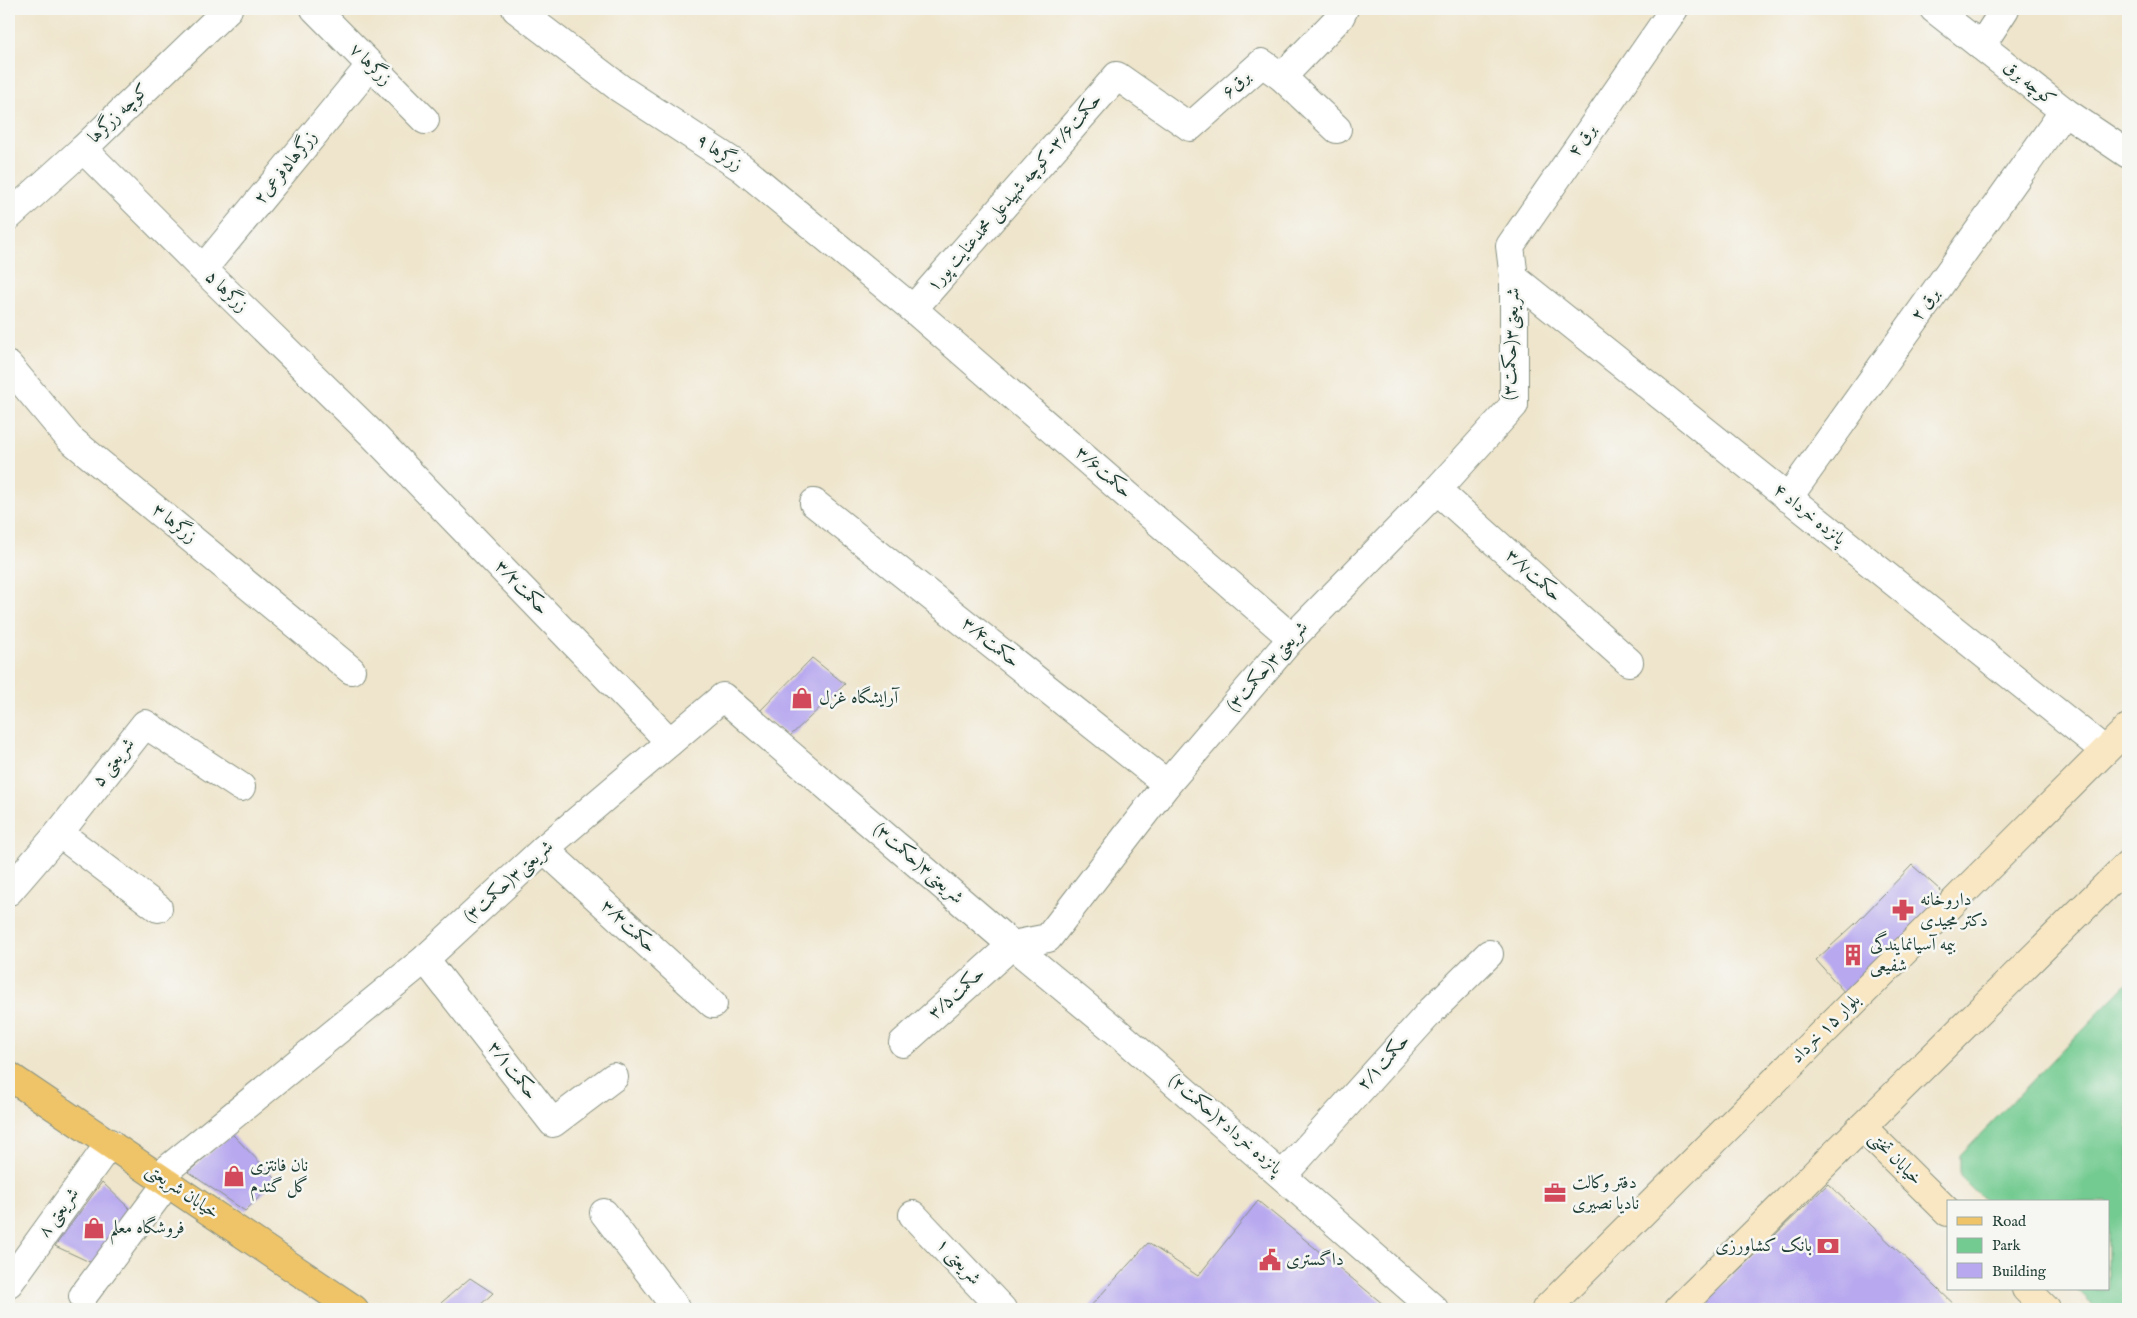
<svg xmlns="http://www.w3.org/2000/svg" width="2137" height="1318" viewBox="0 0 2137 1318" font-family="'IM FELL English',Amiri,serif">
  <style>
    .green { fill: #73cb91; stroke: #498462 }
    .building { fill: #b7a8ef }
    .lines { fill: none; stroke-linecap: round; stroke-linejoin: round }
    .street-casing { stroke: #879180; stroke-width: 30 }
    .secondary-casing { stroke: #879180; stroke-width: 30 }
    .primary-casing { stroke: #879180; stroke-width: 30 }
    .street { stroke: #fff; stroke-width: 28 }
    .secondary { stroke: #f9e7c3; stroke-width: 28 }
    .primary { stroke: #efc469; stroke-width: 28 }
    .labels { text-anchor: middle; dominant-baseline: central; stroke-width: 5; stroke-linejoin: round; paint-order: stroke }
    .street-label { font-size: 18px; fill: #1f3d34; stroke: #f6f6f2 }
    .poi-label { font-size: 18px; fill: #1f3d34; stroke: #f6f6f2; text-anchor: start }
  </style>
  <rect width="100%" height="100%" fill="#f6f6f2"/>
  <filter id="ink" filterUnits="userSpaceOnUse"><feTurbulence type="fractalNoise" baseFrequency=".02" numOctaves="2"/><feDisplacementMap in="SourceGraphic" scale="10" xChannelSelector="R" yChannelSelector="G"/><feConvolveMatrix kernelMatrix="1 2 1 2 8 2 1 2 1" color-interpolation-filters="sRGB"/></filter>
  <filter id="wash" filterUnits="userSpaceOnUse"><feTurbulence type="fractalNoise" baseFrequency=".0096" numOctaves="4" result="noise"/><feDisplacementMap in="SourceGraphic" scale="20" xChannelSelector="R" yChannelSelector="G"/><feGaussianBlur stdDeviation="1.12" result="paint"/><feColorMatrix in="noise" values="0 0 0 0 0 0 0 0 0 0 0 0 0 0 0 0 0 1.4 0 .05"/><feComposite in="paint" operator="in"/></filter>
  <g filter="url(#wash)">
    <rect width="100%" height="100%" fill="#efe5cc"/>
    <!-- green -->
    <path class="green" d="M 2128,983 L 2128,1309 L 2096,1309 L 2076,1289 L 2108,1289 L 2108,1202 L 1986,1202 L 1960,1176 L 1960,1155 Z"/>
    <g id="blocks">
      <!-- building -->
      <g class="building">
        <path d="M 812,658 L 845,684 L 790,736 L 759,712 Z"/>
        <path d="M 1912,865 L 1950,899 L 1846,994 L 1816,960 L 1857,922 Z"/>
        <path d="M 232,1134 L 277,1180 L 245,1211 L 188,1172 Z"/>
        <path d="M 102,1182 L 132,1211 L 94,1264 L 55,1246 Z"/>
        <path d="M 1828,1184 L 1959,1309 L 1698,1309 Z"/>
        <path d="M 1258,1201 L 1389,1309 L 1088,1309 L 1148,1243 L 1198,1276 Z"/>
        <path d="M 470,1278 L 493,1293 L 476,1309 L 434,1309 Z"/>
      </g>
    </g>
  </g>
  <g filter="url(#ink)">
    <use href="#blocks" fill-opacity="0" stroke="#879180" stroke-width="1"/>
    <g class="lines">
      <!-- street casing -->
      <g class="street-casing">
        <g id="street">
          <path d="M 315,9 L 425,120"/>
          <path d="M 516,9 L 621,89 L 742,168 L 913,309 L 1292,638"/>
          <path d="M 1934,9 L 2064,111 L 2128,154"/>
          <path d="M 1981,46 L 2005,9"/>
          <path d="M 1282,77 L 1337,129"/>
          <path d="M 83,149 L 203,269 L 372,434 L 670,742"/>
          <path d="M 9,216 L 83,149 L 228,9"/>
          <path d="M 203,269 L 370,66"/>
          <path d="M 1514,278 L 2104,750"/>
          <path d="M 913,309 L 1117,76 L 1190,127 L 1262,63 L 1282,77 L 1340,17 L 1344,9"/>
          <path d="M 9,366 L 69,438 L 351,670"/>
          <path d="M 1437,490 L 1629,662"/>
          <path d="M 1788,498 L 2064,111"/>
          <path d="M 814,503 L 1167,784"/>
          <path d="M 59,833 L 158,908"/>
          <path d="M 544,849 L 713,1004"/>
          <path d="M 9,891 L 59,833 L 145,724 L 241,787"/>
          <path d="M 425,959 L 553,1123 L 614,1077"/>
          <path d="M 903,1043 L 1012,945 L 1116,1031 L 1434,1309"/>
          <path d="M 1283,1175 L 1432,1010 L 1489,954"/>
          <path d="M 159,1176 L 425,959 L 544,849 L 723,697 L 1012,945 L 1048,938 L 1167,784 L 1292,638 L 1437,490 L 1514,405 L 1514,278 L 1510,246 L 1674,9"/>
          <path d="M 604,1213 L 677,1309"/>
          <path d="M 913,1215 L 1002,1309"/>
          <path d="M 9,1283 L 110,1143"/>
          <path d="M 83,1296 L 168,1182"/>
        </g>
      </g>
      <!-- secondary casing -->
      <g class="secondary-casing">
        <g id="secondary">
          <path d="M 1862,1127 L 1948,1212"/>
          <path d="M 2026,1289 L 2046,1309"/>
          <path d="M 1546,1309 L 2128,728"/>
          <path d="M 1678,1309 L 2128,864"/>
        </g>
      </g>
      <!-- primary casing -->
      <g class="primary-casing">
        <path id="primary" d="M 9,1076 L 354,1309"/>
      </g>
      <!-- street -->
      <use href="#street" class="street"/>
      <!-- secondary -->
      <use href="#secondary" class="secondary"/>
      <!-- primary -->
      <use href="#primary" class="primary"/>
    </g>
  </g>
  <!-- icons -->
  <defs>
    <g id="shop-bare" transform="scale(1.725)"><path d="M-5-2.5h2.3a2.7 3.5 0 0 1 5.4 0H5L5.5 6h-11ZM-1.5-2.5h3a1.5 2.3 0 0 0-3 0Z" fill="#d1495b" stroke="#f6f6f2" stroke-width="2.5" paint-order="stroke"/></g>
    <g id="pharmacy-bare" transform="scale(1.725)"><path d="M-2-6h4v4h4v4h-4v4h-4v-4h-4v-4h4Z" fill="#d1495b" stroke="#f6f6f2" stroke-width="2.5" paint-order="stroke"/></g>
    <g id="building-bare" transform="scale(1.725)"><path d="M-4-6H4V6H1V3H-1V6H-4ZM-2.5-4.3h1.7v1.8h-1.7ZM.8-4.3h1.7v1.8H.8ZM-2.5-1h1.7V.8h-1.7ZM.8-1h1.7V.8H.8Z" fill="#d1495b" stroke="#f6f6f2" stroke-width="2.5" paint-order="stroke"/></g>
    <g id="office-bare" transform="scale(1.725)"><path d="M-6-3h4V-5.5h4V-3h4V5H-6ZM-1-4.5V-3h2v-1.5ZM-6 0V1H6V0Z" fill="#d1495b" stroke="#f6f6f2" stroke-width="2.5" paint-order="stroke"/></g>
    <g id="bank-bare" transform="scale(1.725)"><path d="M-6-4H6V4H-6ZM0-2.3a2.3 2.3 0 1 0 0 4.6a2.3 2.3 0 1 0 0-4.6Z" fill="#d1495b" stroke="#f6f6f2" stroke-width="2.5" paint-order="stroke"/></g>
    <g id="civic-bare" transform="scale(1.725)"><path d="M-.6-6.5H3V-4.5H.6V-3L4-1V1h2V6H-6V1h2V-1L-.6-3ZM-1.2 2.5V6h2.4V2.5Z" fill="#d1495b" stroke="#f6f6f2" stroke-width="2.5" paint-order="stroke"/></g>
  </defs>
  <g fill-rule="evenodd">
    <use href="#shop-bare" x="802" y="698"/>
    <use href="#pharmacy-bare" x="1903" y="910"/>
    <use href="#building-bare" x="1853" y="955"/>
    <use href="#shop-bare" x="234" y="1176"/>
    <use href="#office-bare" x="1555" y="1193"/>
    <use href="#shop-bare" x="94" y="1228"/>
    <use href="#bank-bare" x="1828" y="1246"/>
    <use href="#civic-bare" x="1270" y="1260"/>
  </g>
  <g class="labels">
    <!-- street labels -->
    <g class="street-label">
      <text transform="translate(370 65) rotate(45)">زرگرها ۷</text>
      <text transform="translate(2029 84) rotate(38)">کوچه برق</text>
      <text transform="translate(1237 85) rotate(-42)">برق۶</text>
      <text transform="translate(119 114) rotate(-44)">کوچه زرگرها</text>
      <text transform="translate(1583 141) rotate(-55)">برق ۴</text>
      <text transform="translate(719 153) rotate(34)">زرگرها ۹</text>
      <text transform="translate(286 168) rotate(-51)">زرگرها۵فرعی۲</text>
      <text transform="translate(1015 193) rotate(-49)">حکمت۳/۶-کوچه شهیدعلی محمدعنایت پور۱</text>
      <text transform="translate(226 292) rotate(44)">زرگرها ۵</text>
      <text transform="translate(1926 305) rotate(-54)">برق ۲</text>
      <text transform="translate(1512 344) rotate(-88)">شریعتی۳(حکمت۳)</text>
      <text transform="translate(1103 473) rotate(41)">حکمت۳/۶</text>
      <text transform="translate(1809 515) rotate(39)">پانزده خرداد ۴</text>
      <text transform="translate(174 524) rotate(39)">زرگرها ۳</text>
      <text transform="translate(1533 576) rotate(42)">حکمت۳/۷</text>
      <text transform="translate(521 588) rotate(46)">حکمت۳/۲</text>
      <text transform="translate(990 643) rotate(39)">حکمت۳/۴</text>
      <text transform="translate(1268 667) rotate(-49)">شریعتی۳(حکمت۳)</text>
      <text transform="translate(114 763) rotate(-52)">شریعتی ۵</text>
      <text transform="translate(918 864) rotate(41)">شریعتی۳(حکمت۳)</text>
      <text transform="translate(509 882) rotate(-42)">شریعتی۳(حکمت۳)</text>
      <text transform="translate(628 927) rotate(43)">حکمت۳/۳</text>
      <text transform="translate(957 994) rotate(-42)">حکمت۳/۵</text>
      <text transform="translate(1826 1029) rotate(-45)">بلوار ۱۵ خرداد</text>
      <text transform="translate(1384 1063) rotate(-48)">حکمت۲/۱</text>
      <text transform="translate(512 1071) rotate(52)">حکمت۳/۱</text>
      <text transform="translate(1225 1125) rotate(41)">پانزده خرداد۲(حکمت۲)</text>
      <text transform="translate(1895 1159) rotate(45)">خیابان تختی</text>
      <text transform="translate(182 1192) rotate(34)">خیابان شریعتی</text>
      <text transform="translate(59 1213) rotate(-54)">شریعتی ۸</text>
      <text transform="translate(958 1262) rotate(47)">شریعتی ۱</text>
    </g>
    <!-- poi labels -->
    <g class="poi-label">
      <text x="819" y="698">آرایشگاه غزل</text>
      <text x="1920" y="900">داروخانه<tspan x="1920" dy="21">دکتر مجیدی</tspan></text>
      <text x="1870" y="945">بیمه آسیانمایندگی<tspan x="1870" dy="21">شفیعی</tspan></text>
      <text x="250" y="1166">نان فانتزی<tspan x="250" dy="21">گل گندم</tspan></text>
      <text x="1572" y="1183">دفتر وکالت<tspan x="1572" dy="21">نادیا نصیری</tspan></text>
      <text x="110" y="1228">فروشگاه معلم</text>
      <text x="1812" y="1246" text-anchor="end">بانک کشاورزی</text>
      <text x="1286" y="1260">داگستری</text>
    </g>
  </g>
  <!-- margin -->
  <rect width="2137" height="1318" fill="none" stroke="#f6f6f2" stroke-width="30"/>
  <!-- legend -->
  <rect x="1947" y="1200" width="162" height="90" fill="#f6f6f2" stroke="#a0aca6"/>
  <rect x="1957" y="1217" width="25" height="8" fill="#efc469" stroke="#a0aca6"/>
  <text x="1992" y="1226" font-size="15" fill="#1f3d34">Road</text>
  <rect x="1957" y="1238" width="25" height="15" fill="#73cb91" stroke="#a0aca6"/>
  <text x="1992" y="1250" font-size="15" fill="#1f3d34">Park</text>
  <rect x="1957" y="1263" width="25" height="15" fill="#b7a8ef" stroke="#a0aca6"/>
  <text x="1992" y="1276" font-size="15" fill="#1f3d34">Building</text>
</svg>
